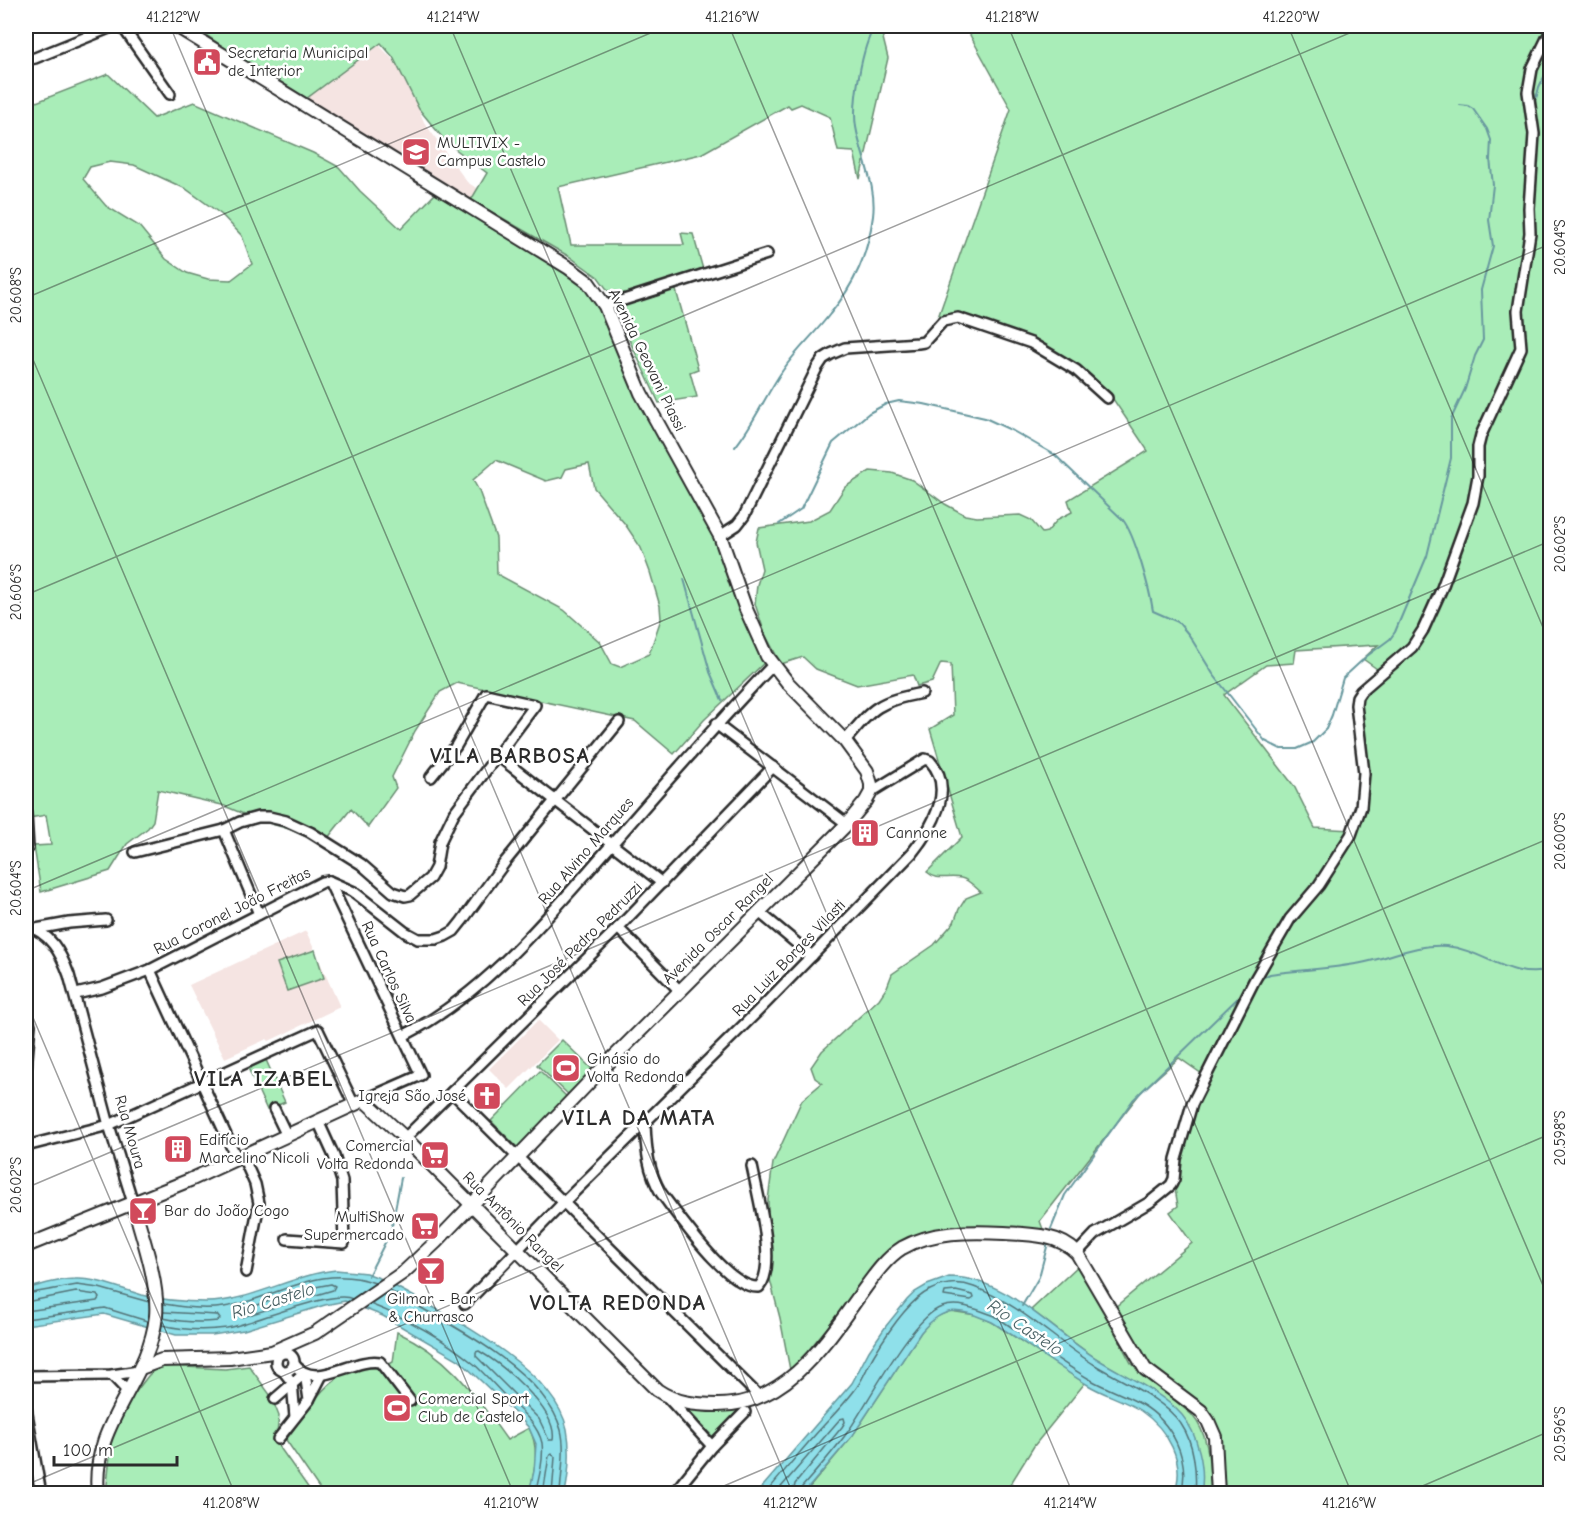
<svg xmlns="http://www.w3.org/2000/svg" width="1576" height="1519" viewBox="0 0 1576 1519" font-family="'Comic Neue',sans-serif">
  <style>
    .built { fill: #f5e4e2 }
    .green { fill: #a9edb8; stroke: #6a8c72; stroke-width: 1.5; fill-rule: evenodd }
    .water { fill: #8fe0ea; stroke: #67989e; stroke-width: 1.5 }
    .lines { fill: none; stroke-linecap: round; stroke-linejoin: round }
    .shore { stroke: #537377; stroke-width: 1.5 }
    .stream { stroke: #67989e; stroke-width: 2 }
    .street-casing { stroke: #2b2b2b; stroke-width: 14 }
    .secondary-casing { stroke: #2b2b2b; stroke-width: 16 }
    .street { stroke: #fff; stroke-width: 9 }
    .secondary { stroke: #fff; stroke-width: 12 }
    .ticks { fill: none; stroke: #2b2b2b; stroke-width: 1.5; stroke-opacity: 0.45 }
    .labels { text-anchor: middle; dominant-baseline: central; stroke-width: 5; stroke-linejoin: round; paint-order: stroke }
    .poi-label { font-size: 16px; fill: #2b2b2b; stroke: #fff; text-anchor: start }
    .street-label { font-size: 16px; fill: #2b2b2b; stroke: #fff }
    .water-label { font-size: 18px; font-style: italic; fill: #496164; stroke: #fff }
    .district-label { font-size: 22px; font-weight: bold; letter-spacing: 1.5px; fill: #2b2b2b; stroke: #fff }
    .neatline { fill: none; stroke: #2b2b2b; stroke-width: 2 }
    .ticks-label { font-size: 15px; text-anchor: middle; fill: #2b2b2b }
  </style>
  <rect width="100%" height="100%" fill="#fff"/>
  <filter id="ink" filterUnits="userSpaceOnUse"><feTurbulence type="fractalNoise" baseFrequency=".0167" numOctaves="2"/><feDisplacementMap in="SourceGraphic" scale="12" xChannelSelector="R" yChannelSelector="G"/><feConvolveMatrix kernelMatrix="1 2 1 2 8 2 1 2 1" color-interpolation-filters="sRGB"/></filter>
  <g filter="url(#ink)">
    <!-- built -->
    <g class="built">
      <path d="M 379,45 L 402,69 L 424,122 L 467,182 L 481,191 L 472,204 L 303,101 Z"/>
      <path d="M 306,931 L 340,1007 L 269,1041 L 267,1039 L 225,1058 L 189,985 Z"/>
      <path d="M 538,1020 L 558,1040 L 509,1089 L 489,1069 Z"/>
    </g>
    <!-- green -->
    <g class="green">
      <path d="M 193,26 L 880,26 L 888,58 L 860,179 L 854,152 L 838,151 L 830,117 L 801,104 L 791,108 L 788,105 L 701,154 L 558,187 L 571,245 L 684,245 L 681,233 L 693,234 L 704,273 L 674,283 L 698,369 L 690,372 L 697,397 L 659,403 L 626,333 L 612,296 L 598,277 L 570,257 L 471,200 L 487,173 L 446,142 L 419,109 L 393,57 L 381,43 L 303,101 Z"/>
      <path d="M 975,26 L 1550,26 L 1550,1493 L 1223,1493 L 1219,1442 L 1182,1390 L 1148,1364 L 1114,1308 L 1192,1243 L 1170,1212 L 1178,1206 L 1173,1177 L 1180,1126 L 1202,1074 L 1179,1058 L 1141,1092 L 1040,1221 L 1044,1232 L 922,1234 L 859,1289 L 807,1352 L 790,1370 L 780,1318 L 769,1276 L 768,1200 L 773,1163 L 802,1100 L 822,1083 L 815,1078 L 811,1067 L 822,1051 L 879,999 L 887,987 L 892,974 L 934,945 L 954,922 L 959,909 L 966,898 L 981,892 C 975,887 968,879 961,878 C 947,875 938,882 927,872 L 962,837 L 930,729 L 953,715 L 951,664 L 941,663 L 932,682 L 917,686 L 913,675 L 857,685 L 816,669 L 803,657 L 781,664 L 765,634 L 755,604 L 757,585 L 762,569 L 756,542 L 759,528 L 809,521 L 830,510 L 845,487 L 870,471 L 892,473 L 912,480 L 945,504 L 965,515 L 977,517 L 1020,515 L 1031,520 L 1042,533 L 1047,532 L 1058,519 L 1072,512 L 1068,500 L 1148,451 L 1109,393 L 1090,380 L 1023,340 L 966,318 L 935,326 L 1011,109 L 970,35 ZM 1378,645 L 1363,659 L 1384,674 L 1354,701 L 1363,789 L 1351,830 L 1315,828 L 1294,786 L 1224,695 L 1266,665 L 1294,663 L 1296,650 Z"/>
      <path d="M 108,74 L 154,118 L 194,102 L 313,153 L 339,167 L 360,191 L 401,229 L 435,194 L 572,274 L 592,291 L 715,536 L 749,629 L 764,663 L 704,720 L 674,754 L 635,721 L 457,683 L 440,692 L 415,731 L 392,777 L 396,788 L 368,827 L 351,809 L 323,844 L 289,829 L 258,820 L 222,805 L 158,790 L 153,821 L 148,828 L 127,844 L 110,871 L 41,892 L 34,846 L 51,845 L 46,815 L 29,818 L 26,790 L 26,106 ZM 110,162 L 134,165 L 186,189 L 222,215 L 242,236 L 252,264 L 231,280 L 208,279 L 187,273 L 166,259 L 139,226 L 106,206 L 83,179 L 90,167 ZM 496,460 L 546,481 L 562,477 L 566,469 L 589,464 L 594,488 L 625,524 L 641,548 L 650,572 L 660,606 L 661,619 L 649,654 L 620,667 L 612,664 L 600,642 L 564,610 L 497,574 L 496,538 L 479,491 L 473,480 Z"/>
      <path d="M 315,950 L 324,978 L 287,991 L 277,963 Z"/>
      <path d="M 562,1040 L 594,1071 L 570,1096 L 537,1065 Z"/>
      <path d="M 266,1060 L 285,1102 L 267,1110 L 248,1068 Z"/>
      <path d="M 540,1071 L 568,1098 L 519,1149 L 491,1121 Z"/>
      <path d="M 1079,1265 L 1131,1363 L 1192,1415 C 1211,1437 1209,1466 1211,1493 L 1201,1493 C 1204,1480 1201,1466 1198,1452 C 1185,1398 1140,1387 1097,1359 C 1074,1344 1054,1326 1031,1310 Z"/>
      <path d="M 950,1311 L 976,1315 L 992,1322 L 1085,1383 L 1034,1446 L 1005,1493 L 804,1494 L 853,1435 L 921,1332 L 933,1318 Z"/>
      <path d="M 397,1332 C 451,1357 474,1394 507,1440 L 529,1428 C 540,1449 535,1471 529,1493 L 323,1494 L 286,1440 C 310,1408 334,1358 381,1369 L 393,1362 Z"/>
      <path d="M 164,1366 L 225,1369 L 249,1366 L 271,1396 L 279,1416 L 276,1442 L 312,1493 L 106,1494 L 112,1436 L 125,1406 L 148,1376 L 155,1369 Z"/>
      <path d="M 744,1407 L 713,1437 L 686,1408 L 700,1411 Z"/>
    </g>
    <!-- water -->
    <g class="water">
      <path d="M 336,1270 L 366,1273 L 382,1279 C 436,1310 553,1364 567,1429 C 571,1450 569,1473 565,1493 L 529,1493 L 534,1471 L 536,1444 L 529,1428 L 520,1418 L 459,1360 L 383,1316 L 345,1301 L 325,1305 L 244,1330 L 212,1335 L 176,1335 L 104,1314 L 26,1325 L 26,1289 C 41,1285 59,1279 75,1279 C 98,1278 121,1289 142,1295 C 162,1300 186,1302 206,1302 C 250,1302 291,1275 336,1270 Z"/>
      <path d="M 949,1277 C 1008,1277 1052,1332 1099,1360 C 1125,1376 1162,1392 1182,1415 C 1198,1434 1206,1469 1201,1493 L 1174,1493 C 1187,1462 1167,1429 1141,1411 C 1125,1400 1104,1395 1088,1385 C 1055,1365 1024,1342 992,1322 C 959,1308 945,1304 921,1332 L 853,1435 L 804,1493 L 757,1493 L 852,1383 L 869,1351 L 886,1326 L 907,1300 L 915,1292 L 927,1285 Z"/>
    </g>
    <g class="lines">
      <!-- shore -->
      <g class="shore">
        <path d="M 331,1284 L 335,1286 L 333,1290 L 242,1317 L 238,1315 L 240,1311 L 305,1289 Z"/>
        <path d="M 390,1291 C 442,1320 544,1368 561,1430 C 566,1450 561,1473 560,1494"/>
        <path d="M 956,1291 L 973,1295 L 974,1298 L 971,1300 L 944,1296 L 945,1292 Z"/>
        <path d="M 26,1294 L 77,1285 L 99,1288 L 149,1302"/>
        <path d="M 26,1302 L 76,1292 L 97,1295 L 99,1298 L 97,1301 L 26,1311"/>
        <path d="M 164,1304 C 183,1307 204,1310 224,1307 C 277,1299 318,1262 375,1283"/>
        <path d="M 370,1304 C 406,1318 444,1339 474,1364 C 486,1375 497,1388 509,1400 C 522,1412 538,1425 542,1443 C 544,1459 539,1478 535,1494"/>
        <path d="M 163,1318 C 181,1322 200,1323 218,1321 L 220,1319 L 217,1315 L 164,1312"/>
        <path d="M 26,1319 L 105,1308 L 147,1321"/>
        <path d="M 162,1325 C 182,1330 205,1331 227,1328 C 252,1324 335,1288 352,1299"/>
        <path d="M 476,1352 L 479,1351 C 503,1365 558,1410 553,1440 L 549,1440 L 539,1419 L 476,1356 Z"/>
        <path d="M 543,1494 L 549,1456 L 552,1454 L 555,1457 L 552,1494"/>
        <path d="M 765,1494 C 782,1474 798,1454 815,1435 C 829,1419 845,1404 857,1387 C 864,1377 868,1365 874,1355 C 886,1335 909,1300 930,1290 C 944,1283 958,1281 974,1287 C 1020,1304 1054,1340 1095,1365 C 1121,1381 1163,1398 1181,1424 C 1194,1443 1197,1471 1195,1494"/>
        <path d="M 775,1494 L 840,1419 L 844,1418 L 845,1422 L 842,1427 L 795,1484 L 793,1494"/>
        <path d="M 800,1494 L 802,1487 C 818,1469 835,1450 849,1430 C 868,1403 912,1316 942,1307 C 959,1301 979,1310 995,1316 C 1027,1337 1058,1361 1091,1380 C 1107,1389 1125,1395 1141,1404 C 1172,1422 1191,1459 1181,1494"/>
      </g>
      <!-- stream -->
      <g class="stream">
        <path d="M 1536,99 L 1539,87 L 1550,65"/>
        <path d="M 735,447 C 754,424 766,394 783,370 C 797,349 815,334 830,314 C 855,284 868,254 873,216 C 877,185 861,157 856,127 C 852,103 862,46 875,26"/>
        <path d="M 779,524 L 801,509 L 833,443 L 869,413 L 886,404 L 899,401 L 924,404 L 985,418 L 1013,431 L 1055,455 L 1123,520 C 1135,535 1150,591 1153,611 L 1178,622 L 1189,635 L 1213,674 L 1265,741 L 1281,749 L 1297,749 L 1313,742 L 1326,729 L 1332,715 L 1343,678 L 1367,656 L 1390,639 L 1395,632 L 1427,556 L 1451,458 L 1451,419 L 1465,389 L 1475,356 L 1483,340 L 1481,290 L 1493,246 L 1489,220 L 1493,185 L 1490,159 L 1491,140 L 1487,129 L 1473,109 L 1468,106 L 1460,105"/>
        <path d="M 684,579 L 710,672 L 722,700"/>
        <path d="M 1260,979 L 1270,974 C 1303,969 1338,969 1370,961 C 1395,955 1419,944 1446,946 C 1484,950 1510,981 1550,970"/>
        <path d="M 1051,1229 L 1065,1195 L 1133,1100 L 1245,991"/>
        <path d="M 368,1276 L 391,1231 L 401,1178"/>
        <path d="M 1022,1306 L 1039,1277 L 1048,1243"/>
      </g>
      <!-- street casing -->
      <g class="street-casing">
        <g id="street">
          <path d="M 122,26 L 170,94"/>
          <path d="M 26,60 L 35,58 L 114,26"/>
          <path d="M 605,306 L 767,254"/>
          <path d="M 720,536 L 737,525 L 744,516 L 817,368 L 823,359 L 831,354 L 845,348 L 918,343 L 924,342 L 943,321 L 958,318 L 1031,343 L 1076,370 L 1107,398"/>
          <path d="M 716,724 L 847,824"/>
          <path d="M 845,741 C 874,706 878,702 922,693"/>
          <path d="M 498,756 L 662,883"/>
          <path d="M 26,814 L 28,848 L 26,848"/>
          <path d="M 224,830 L 259,914"/>
          <path d="M 135,852 L 224,830 L 240,822 L 258,817 L 269,817 L 286,821 L 310,832 L 361,864 L 393,892 L 405,896 L 410,895 L 430,878 L 436,867 L 440,842 L 454,813 L 535,705 L 486,694 L 456,746 L 431,777"/>
          <path d="M 329,881 L 354,892 L 405,932 L 418,939 L 436,939 L 445,936 L 454,931 L 462,921 L 505,862 L 619,722"/>
          <path d="M 329,881 L 421,1075 L 364,1100"/>
          <path d="M 759,912 L 812,956"/>
          <path d="M 26,926 C 50,932 61,953 69,975 L 109,1125 L 133,1203"/>
          <path d="M 618,928 L 680,991"/>
          <path d="M 36,929 L 69,923 L 106,920"/>
          <path d="M 150,970 L 237,1159"/>
          <path d="M 76,994 L 102,988 L 150,970 L 322,882 L 329,881"/>
          <path d="M 26,1014 L 30,1025 L 26,1069"/>
          <path d="M 403,1036 C 485,994 546,919 606,851 C 661,788 715,725 773,665"/>
          <path d="M 452,1092 L 760,1397"/>
          <path d="M 274,1109 L 287,1136"/>
          <path d="M 645,1124 C 646,1149 648,1171 661,1193 C 679,1216 729,1290 759,1287 C 778,1266 757,1193 752,1166"/>
          <path d="M 405,1138 L 618,928 L 773,767"/>
          <path d="M 26,1146 L 109,1125 L 318,1030 L 354,1105"/>
          <path d="M 243,1157 L 255,1184 L 259,1203 L 246,1272"/>
          <path d="M 287,1239 L 344,1243 L 342,1181 L 334,1156 L 318,1121"/>
          <path d="M 1077,1253 L 1095,1234 L 1150,1202 L 1171,1185 L 1174,1179 L 1176,1159 L 1192,1104 L 1254,981 L 1290,919 L 1319,885 L 1351,835 L 1361,807 L 1364,773 L 1356,705 L 1357,697 L 1361,691 L 1412,647 L 1423,630 L 1442,588 L 1473,503 L 1478,476 L 1478,447 L 1481,435 L 1521,348 L 1518,311 L 1530,233 L 1529,208 L 1534,134 L 1528,92 L 1532,69 L 1550,32"/>
          <path d="M 465,1304 L 563,1203 L 758,1011 L 912,853 C 931,829 956,789 930,761 L 925,759 L 871,792"/>
          <circle cx="285" cy="1362" r="9"/>
          <path d="M 294,1364 C 315,1392 353,1357 380,1362 L 410,1401"/>
          <path d="M 284,1372 L 292,1382 L 295,1417"/>
          <path d="M 112,1375 L 127,1391"/>
          <path d="M 26,1376 L 112,1375 L 139,1371"/>
          <path d="M 275,1399 L 305,1373 L 309,1400 L 278,1439"/>
          <path d="M 669,1399 L 712,1446"/>
          <path d="M 309,1400 L 322,1375"/>
          <path d="M 26,1408 L 41,1494"/>
          <path d="M 673,1494 L 712,1446 L 745,1412"/>
        </g>
      </g>
      <!-- secondary casing -->
      <g class="secondary-casing">
        <g id="secondary">
          <path d="M 26,1246 L 190,1180 L 364,1100 L 405,1138 L 657,1390 C 676,1403 695,1405 718,1405 C 787,1405 826,1342 862,1292 C 873,1277 886,1258 902,1248 C 931,1231 971,1231 1004,1233 C 1030,1234 1058,1234 1077,1253 L 1145,1369 L 1201,1411 L 1208,1421 L 1215,1437 L 1218,1494"/>
          <path d="M 143,1367 L 162,1360 L 230,1358 L 272,1352 L 315,1333 L 404,1272 L 436,1242 L 598,1073 L 847,824 L 866,801 L 871,792 L 871,784 L 867,771 L 845,741 L 788,683 L 767,656 L 745,607 L 720,536 L 641,393 L 605,306 L 588,282 L 569,268 L 176,26"/>
          <path d="M 98,1494 C 90,1424 149,1382 156,1316 C 159,1283 142,1236 133,1203"/>
        </g>
      </g>
      <!-- street -->
      <use href="#street" class="street"/>
      <!-- secondary -->
      <use href="#secondary" class="secondary"/>
    </g>
  </g>
  <!-- ticks -->
  <path class="ticks" d="M 170,26 L 793,1494M 450,26 L 1073,1494M 729,26 L 1352,1494M 1008,26 L 1550,1302M 1288,26 L 1550,644M 26,298 L 667,26M 26,343 L 514,1494M 26,595 L 1366,26M 26,891 L 1550,244M 26,1001 L 235,1494M 26,1188 L 1550,541M 26,1485 L 1550,838M 705,1494 L 1550,1134M 1404,1494 L 1550,1431"/>
  <!-- icons -->
  <defs>
    <g id="civic-square" transform="scale(1.5)"><rect x="-9" y="-9" width="18" height="18" rx="4" fill="#d1495b" stroke="#fff"/><path d="M-.6-6.5H3V-4.5H.6V-3L4-1V1h2V6H-6V1h2V-1L-.6-3ZM-1.2 2.5V6h2.4V2.5Z" fill="#fff"/></g>
    <g id="university-square" transform="scale(1.5)"><rect x="-9" y="-9" width="18" height="18" rx="4" fill="#d1495b" stroke="#fff"/><path d="M0-5L7-2L0 1L-7-2ZM-4 1L0 2.5L4 1V4Q0 6-4 4Z" fill="#fff"/></g>
    <g id="building-square" transform="scale(1.5)"><rect x="-9" y="-9" width="18" height="18" rx="4" fill="#d1495b" stroke="#fff"/><path d="M-4-6H4V6H1V3H-1V6H-4ZM-2.5-4.3h1.7v1.8h-1.7ZM.8-4.3h1.7v1.8H.8ZM-2.5-1h1.7V.8h-1.7ZM.8-1h1.7V.8H.8Z" fill="#fff"/></g>
    <g id="stadium-square" transform="scale(1.5)"><rect x="-9" y="-9" width="18" height="18" rx="4" fill="#d1495b" stroke="#fff"/><path d="M0-5a6.5 5 0 1 0 0 10a6.5 5 0 1 0 0-10ZM-3.5-1.8h7v3.6h-7Z" fill="#fff"/></g>
    <g id="church-square" transform="scale(1.5)"><rect x="-9" y="-9" width="18" height="18" rx="4" fill="#d1495b" stroke="#fff"/><path d="M-1.2-6h2.4v3.5h3.3v2.4h-3.3V6h-2.4V-.1h-3.3v-2.4h3.3Z" fill="#fff"/></g>
    <g id="supermarket-square" transform="scale(1.5)"><rect x="-9" y="-9" width="18" height="18" rx="4" fill="#d1495b" stroke="#fff"/><path d="M-6-5.5h2.5l.6 2H6L4.5 2H-2.5L-4.4-4H-6ZM-1.5 3.2a1.3 1.3 0 1 0 .1 0ZM3 3.2a1.3 1.3 0 1 0 .1 0Z" fill="#fff"/></g>
    <g id="bar-square" transform="scale(1.5)"><rect x="-9" y="-9" width="18" height="18" rx="4" fill="#d1495b" stroke="#fff"/><path d="M-6-5H6L.8 .8V4.5H3.5V6h-7V4.5H-.8V.8Z" fill="#fff"/></g>
  </defs>
  <g fill-rule="evenodd">
    <use href="#civic-square" x="207" y="62"/>
    <use href="#university-square" x="416" y="152"/>
    <use href="#building-square" x="865" y="833"/>
    <use href="#stadium-square" x="566" y="1068"/>
    <use href="#church-square" x="487" y="1096"/>
    <use href="#building-square" x="178" y="1149"/>
    <use href="#supermarket-square" x="435" y="1155"/>
    <use href="#bar-square" x="143" y="1211"/>
    <use href="#supermarket-square" x="425" y="1226"/>
    <use href="#bar-square" x="431" y="1271"/>
    <use href="#stadium-square" x="397" y="1408"/>
  </g>
  <g class="labels">
    <!-- poi labels -->
    <g class="poi-label">
      <text x="228" y="53">Secretaria Municipal<tspan x="228" dy="18">de Interior</tspan></text>
      <text x="437" y="143">MULTIVIX -<tspan x="437" dy="18">Campus Castelo</tspan></text>
      <text x="886" y="833">Cannone</text>
      <text x="587" y="1059">Ginásio do<tspan x="587" dy="18">Volta Redonda</tspan></text>
      <text x="466" y="1096" text-anchor="end">Igreja São José</text>
      <text x="199" y="1140">Edifício<tspan x="199" dy="18">Marcelino Nicoli</tspan></text>
      <text x="414" y="1146" text-anchor="end">Comercial<tspan x="414" dy="18">Volta Redonda</tspan></text>
      <text x="164" y="1211">Bar do João Cogo</text>
      <text x="404" y="1217" text-anchor="end">MultiShow<tspan x="404" dy="18">Supermercado</tspan></text>
      <text x="431" y="1299" text-anchor="middle">Gilmar - Bar<tspan x="431" dy="18">&amp; Churrasco</tspan></text>
      <text x="418" y="1399">Comercial Sport<tspan x="418" dy="18">Club de Castelo</tspan></text>
    </g>
    <!-- street labels -->
    <g class="street-label">
      <text transform="translate(647 360) rotate(64)">Avenida Geovani Piassi</text>
      <text transform="translate(586 851) rotate(-49)">Rua Alvino Marques</text>
      <text transform="translate(232 911) rotate(-27)">Rua Coronel João Freitas</text>
      <text transform="translate(718 929) rotate(-45)">Avenida Oscar Rangel</text>
      <text transform="translate(580 944) rotate(-45)">Rua José Pedro Pedruzzi</text>
      <text transform="translate(789 958) rotate(-46)">Rua Luiz Borges Vilasti</text>
      <text transform="translate(389 972) rotate(65)">Rua Carlos Silva</text>
      <text transform="translate(130 1132) rotate(74)">Rua Moura</text>
      <text transform="translate(513 1222) rotate(45)">Rua Antônio Rangel</text>
    </g>
    <!-- water labels -->
    <g class="water-label">
      <text transform="translate(273 1301) rotate(-17)">Rio Castelo</text>
      <text transform="translate(1025 1328) rotate(34)">Rio Castelo</text>
    </g>
    <!-- district labels -->
    <g class="district-label">
      <text x="510" y="756">VILA BARBOSA</text>
      <text x="264" y="1079">VILA IZABEL</text>
      <text x="639" y="1118">VILA DA MATA</text>
      <text x="618" y="1303">VOLTA REDONDA</text>
    </g>
  </g>
  <!-- margin -->
  <rect width="1576" height="1519" fill="none" stroke="#fff" stroke-width="66"/>
  <!-- scale -->
  <path d="M54 1456v9h123v-9" fill="none" stroke="#2b2b2b" stroke-width="3"/>
  <text x="63" y="1456" font-size="18" fill="#2b2b2b" stroke="#ffffff" stroke-width="4.5" paint-order="stroke">100 m</text>
  <rect x="33" y="33" width="1510" height="1453" class="neatline"/>
  <g class="ticks-label">
    <text x="173" y="22">41.212°W</text>
    <text x="453" y="22">41.214°W</text>
    <text x="732" y="22">41.216°W</text>
    <text x="1012" y="22">41.218°W</text>
    <text x="1291" y="22">41.220°W</text>
    <text transform="translate(1560 247) rotate(-90)" y="5">20.604°S</text>
    <text transform="translate(16 295) rotate(-90)" y="5">20.608°S</text>
    <text transform="translate(1560 544) rotate(-90)" y="5">20.602°S</text>
    <text transform="translate(16 592) rotate(-90)" y="5">20.606°S</text>
    <text transform="translate(1560 841) rotate(-90)" y="5">20.600°S</text>
    <text transform="translate(16 888) rotate(-90)" y="5">20.604°S</text>
    <text transform="translate(1560 1138) rotate(-90)" y="5">20.598°S</text>
    <text transform="translate(16 1185) rotate(-90)" y="5">20.602°S</text>
    <text transform="translate(1560 1434) rotate(-90)" y="5">20.596°S</text>
    <text x="231" y="1508">41.208°W</text>
    <text x="511" y="1508">41.210°W</text>
    <text x="790" y="1508">41.212°W</text>
    <text x="1070" y="1508">41.214°W</text>
    <text x="1349" y="1508">41.216°W</text>
  </g>
</svg>
